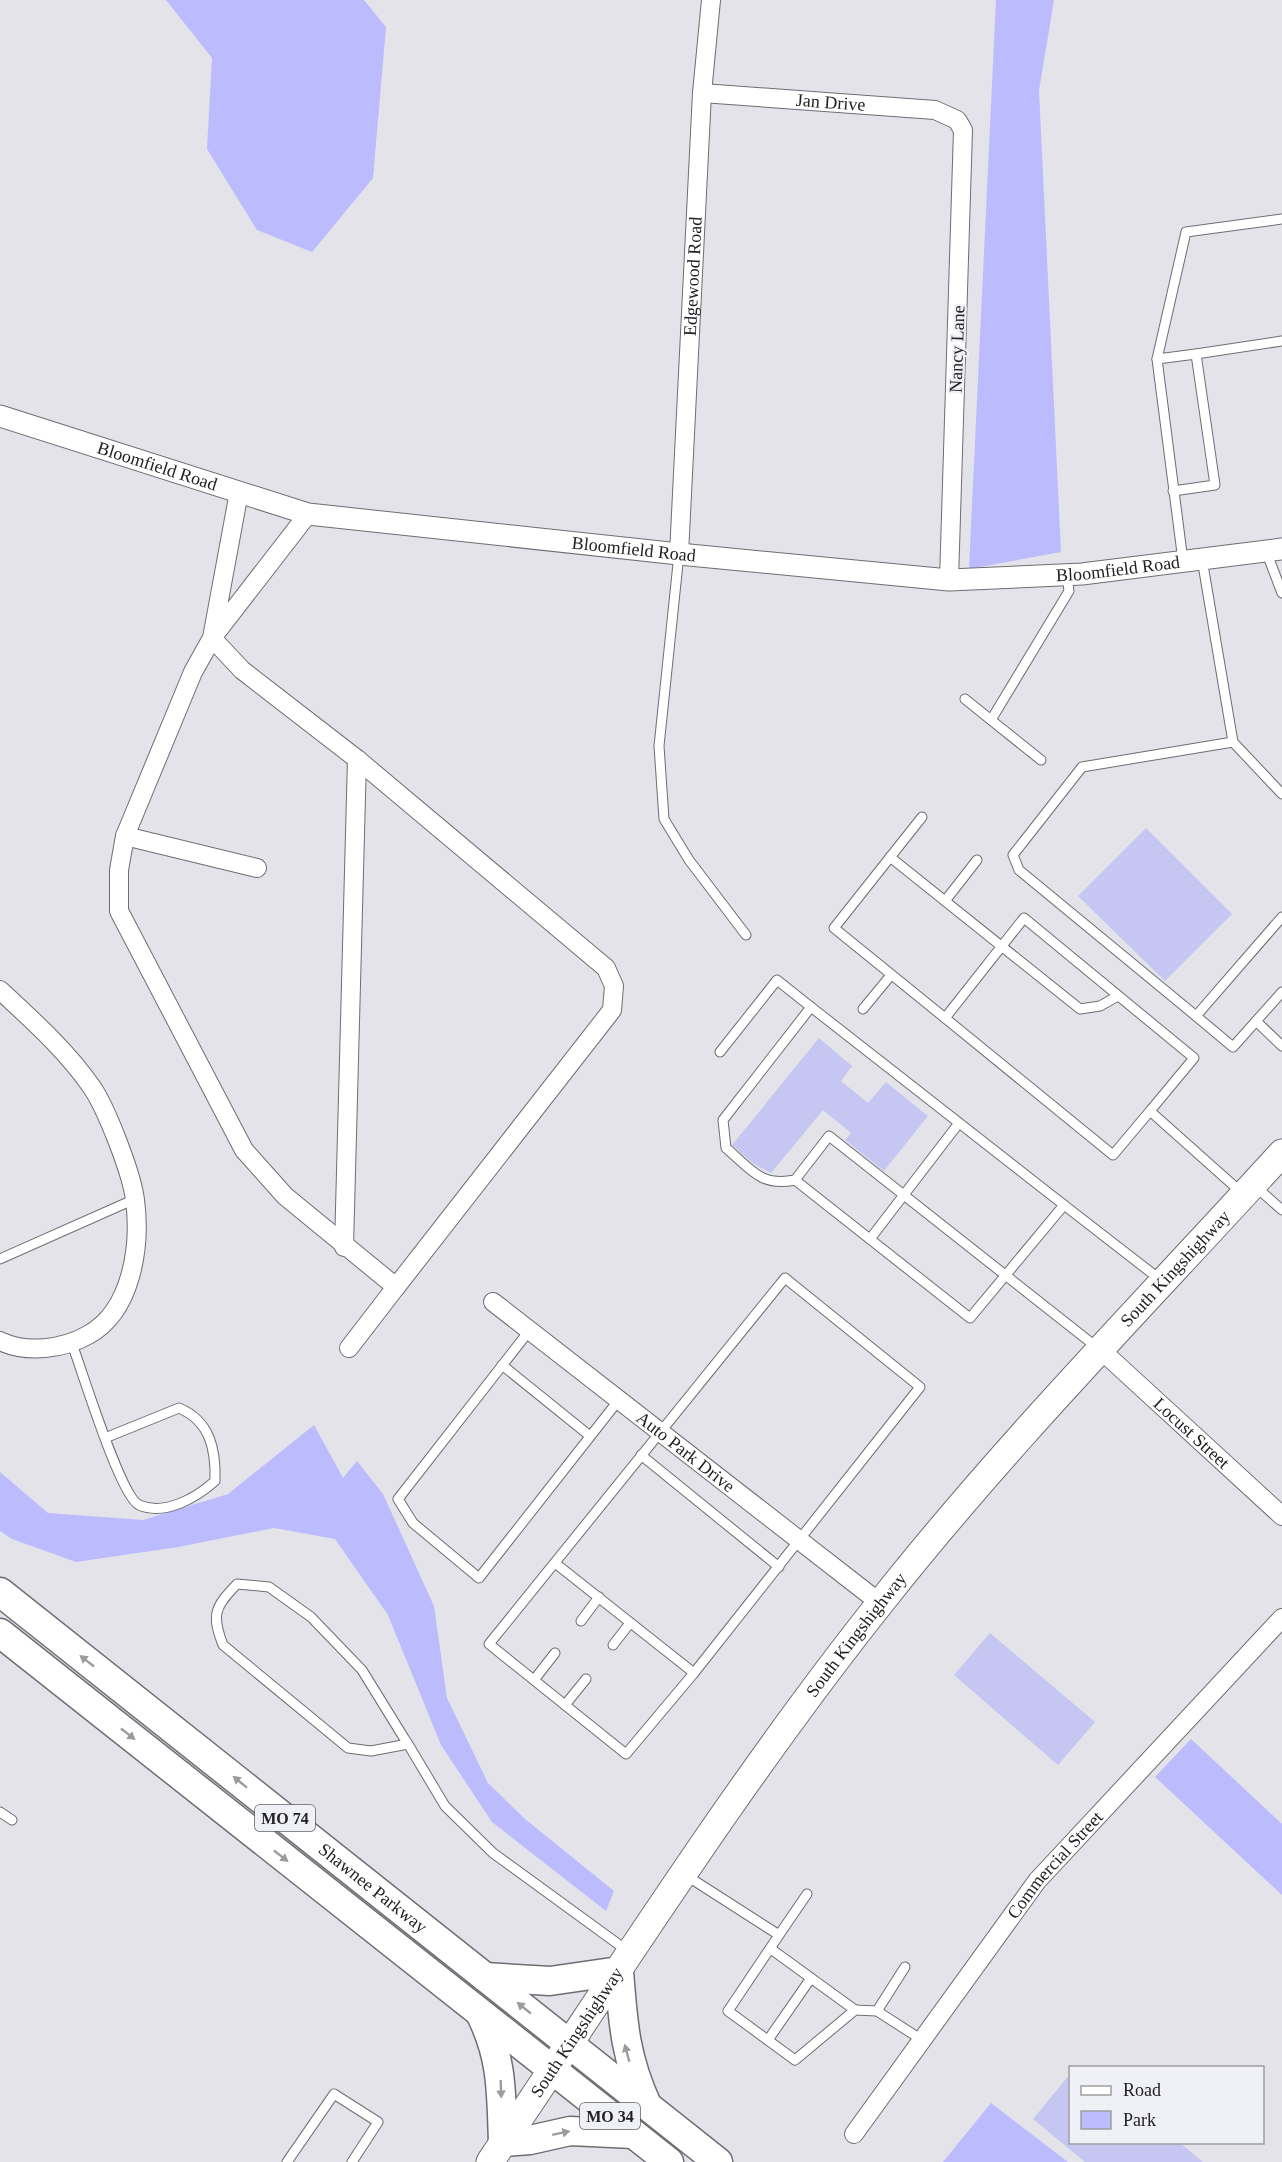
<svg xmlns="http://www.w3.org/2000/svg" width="1282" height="2162" viewBox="0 0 1282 2162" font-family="Georgia,serif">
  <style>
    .green { fill: #bcbbfe }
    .building { fill: #c6c6f3 }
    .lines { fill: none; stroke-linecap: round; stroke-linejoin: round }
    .service-casing { stroke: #6d6e73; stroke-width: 11 }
    .minor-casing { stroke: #6d6e73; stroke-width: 20 }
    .tertiary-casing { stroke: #6d6e73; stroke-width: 23 }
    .primary-casing { stroke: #6d6e73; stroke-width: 29 }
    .trunk-casing { stroke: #6d6e73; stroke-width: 31 }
    .service { stroke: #fff; stroke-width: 9 }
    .minor { stroke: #fff; stroke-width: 18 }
    .tertiary { stroke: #fff; stroke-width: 21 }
    .primary { stroke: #fff; stroke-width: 27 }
    .trunk { stroke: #fff; stroke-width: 28 }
    .oneway { fill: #9c9c9c }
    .labels { text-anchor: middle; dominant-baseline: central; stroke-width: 4.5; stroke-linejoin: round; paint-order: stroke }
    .shield { fill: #f0f1f7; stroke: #606063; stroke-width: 1.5 }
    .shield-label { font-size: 16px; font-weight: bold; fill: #222224 }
    .street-label { font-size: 18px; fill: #222224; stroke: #f0f1f7 }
  </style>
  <rect width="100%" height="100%" fill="#e3e3e9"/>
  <!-- green -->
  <g class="green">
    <path d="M 166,0 L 364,0 L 386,27 L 373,178 L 312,252 L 257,230 L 207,149 L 212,58 Z"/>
    <path d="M 996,0 L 1054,0 L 1039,90 L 1061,552 L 969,569 Z"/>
    <path d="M 314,1425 L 343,1478 L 357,1461 L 383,1494 L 434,1606 L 447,1698 L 488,1783 L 525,1819 L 614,1891 L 606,1911 L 492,1822 L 441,1745 L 388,1615 L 335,1539 L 274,1528 L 178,1547 L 76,1562 L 12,1539 L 0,1531 L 0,1472 L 48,1513 L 143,1520 L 228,1494 Z"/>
    <path d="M 1191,1739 L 1282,1824 L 1282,1895 L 1155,1777 Z"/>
    <path d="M 991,2103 L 1068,2162 L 943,2162 Z"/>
  </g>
  <!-- building -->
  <g class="building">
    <path d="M 1146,828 L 1232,914 L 1165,981 L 1078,896 Z"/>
    <path d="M 819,1038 L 852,1066 L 841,1081 L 868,1103 L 886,1082 L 928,1116 L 884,1171 L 845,1140 L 851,1133 L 823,1110 L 771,1173 L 754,1164 L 732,1145 Z"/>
    <path d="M 990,1633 L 1095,1722 L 1058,1765 L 954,1675 Z"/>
    <path d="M 1071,2073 L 1071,2142 L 1179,2142 L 1203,2162 L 1085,2162 L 1033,2119 Z"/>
  </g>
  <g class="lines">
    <!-- service casing -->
    <g class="service-casing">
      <g id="service">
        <path d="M 1196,354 L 1282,341"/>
        <path d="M 1157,359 L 1196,354 L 1215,485 L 1173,491"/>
        <path d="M 1266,551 L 1282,593"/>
        <path d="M 679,554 L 659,746 L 664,819 L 689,860 L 746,935"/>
        <path d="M 1202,559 L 1233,742 L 1282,794"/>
        <path d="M 1183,561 L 1157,359 L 1186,232 L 1282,219"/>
        <path d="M 965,699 L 991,720"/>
        <path d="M 1233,742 L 1082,767 L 1013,855 L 1019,870 L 1196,1016 L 1282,917"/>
        <path d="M 1041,760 L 991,720 L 1069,591 L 1067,575"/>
        <path d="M 922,817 L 834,928 L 945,1018"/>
        <path d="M 890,857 L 1080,1009 L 1100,1006 L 1118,996"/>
        <path d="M 945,901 L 977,860"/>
        <path d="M 811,1007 L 1064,1205"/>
        <path d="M 863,1009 L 891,975"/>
        <path d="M 1196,1016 L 1233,1047 L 1282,992"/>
        <path d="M 1256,1021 L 1282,1046"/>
        <path d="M 720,1052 L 777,980 L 811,1007 L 723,1120 L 726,1148 C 751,1169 760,1187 795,1180 L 970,1318 L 1064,1205 L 1162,1281"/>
        <path d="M 1150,1111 L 1113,1155 L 945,1018 L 1024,918 L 1194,1058 L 1150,1111 L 1242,1193"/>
        <path d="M 795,1180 L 829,1136 L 1099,1349"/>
        <path d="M 1255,1186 L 1282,1210"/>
        <path d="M 870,1239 L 959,1123"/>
        <path d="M 0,1259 L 135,1199"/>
        <path d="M 785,1278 L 920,1387 L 694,1673 L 626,1754 L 489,1644 Z"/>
        <path d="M 529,1331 L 398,1499 L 413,1523 L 479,1578 L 618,1401"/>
        <path d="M 72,1344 C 82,1370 120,1496 139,1505 C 165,1516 196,1498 215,1481 C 216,1449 210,1421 179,1408 L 105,1438"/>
        <path d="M 502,1365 L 590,1436"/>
        <path d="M 641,1455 L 779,1567"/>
        <path d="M 555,1563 L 694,1673"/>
        <path d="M 581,1621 L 599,1597"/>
        <path d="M 613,1645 L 630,1623"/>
        <path d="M 534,1680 L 555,1653"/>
        <path d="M 565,1705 L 586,1679"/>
        <path d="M 408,1744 L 371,1751 L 348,1748 L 223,1645 C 211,1614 215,1607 237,1584 L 269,1587 L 311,1617 L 362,1670 L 404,1738 L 408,1744 L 445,1806 L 493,1853 L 629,1952"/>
        <path d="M 0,1812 L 12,1820"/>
        <path d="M 687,1876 L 779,1935 L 728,2011 L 795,2060 L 855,2010 L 771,1949"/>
        <path d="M 779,1935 L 807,1894"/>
        <path d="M 855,2010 L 877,2011 L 922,2040"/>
        <path d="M 877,2011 L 905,1967"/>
        <path d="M 768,2040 L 811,1978"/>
        <path d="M 287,2162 L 334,2094 L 378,2122 L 352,2162"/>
      </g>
    </g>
    <!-- minor casing -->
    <g class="minor-casing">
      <g id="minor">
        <path id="s1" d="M 702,93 L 935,110 L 957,120 L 963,130 L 949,580"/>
        <path d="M 239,492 L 212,638 L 242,670 L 357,759 L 606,968 L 614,986 L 612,1010 L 396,1287 L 285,1196 L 244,1150 L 119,911 L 119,870 L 125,836 L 193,672 L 212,638 L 308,514"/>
        <path id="s2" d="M 679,554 L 702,93 L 711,0"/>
        <path d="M 125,836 L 257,868"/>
        <path d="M 0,990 C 32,1020 66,1050 91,1086 C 106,1107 132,1174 135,1200 C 141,1246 132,1311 88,1335 C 63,1349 27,1354 0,1341"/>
        <path d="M 344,1247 L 357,759"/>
        <path id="s3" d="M 493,1302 L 880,1603"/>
        <path d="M 349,1348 L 396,1287"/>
        <path id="s4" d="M 1101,1350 L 1282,1516"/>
        <path id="s5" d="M 854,2134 L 1037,1881 L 1282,1618"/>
      </g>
    </g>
    <!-- tertiary casing -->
    <g class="tertiary-casing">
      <g id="tertiary">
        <path id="s6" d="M 0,416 L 308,514 L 679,554 L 949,580 L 1082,574 L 1282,549"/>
      </g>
    </g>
    <!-- primary casing -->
    <g class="primary-casing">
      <g id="primary">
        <path id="s7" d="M 490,2162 C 618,1973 740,1779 882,1601 C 1006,1444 1147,1301 1282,1153"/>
      </g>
    </g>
    <!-- trunk casing -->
    <g class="trunk-casing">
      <g id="trunk">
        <path id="s8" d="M 0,1592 L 718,2162"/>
        <path d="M 0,1633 L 669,2162"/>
        <path d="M 485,1977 L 550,1981 L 619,1971 C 623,2023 625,2057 647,2105"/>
        <path d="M 481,2015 C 503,2060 501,2094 503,2142 L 530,2140 L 570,2131 L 633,2134"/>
      </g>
    </g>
    <!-- service -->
    <use href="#service" class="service"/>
    <!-- minor -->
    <use href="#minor" class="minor"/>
    <!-- tertiary -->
    <use href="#tertiary" class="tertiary"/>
    <!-- primary -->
    <use href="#primary" class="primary"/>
    <!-- trunk -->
    <use href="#trunk" class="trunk"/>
  </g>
  <!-- one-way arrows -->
  <defs><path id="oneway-solid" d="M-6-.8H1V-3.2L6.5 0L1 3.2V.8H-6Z" transform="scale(1.5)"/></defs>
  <g class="oneway">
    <use href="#oneway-solid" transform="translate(87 1661) rotate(-142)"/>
    <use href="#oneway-solid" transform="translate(128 1734) rotate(38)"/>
    <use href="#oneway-solid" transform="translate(240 1782) rotate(-141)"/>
    <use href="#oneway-solid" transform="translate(281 1856) rotate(38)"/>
    <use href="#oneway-solid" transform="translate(524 2008) rotate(-141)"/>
    <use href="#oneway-solid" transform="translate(627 2053) rotate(-105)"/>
    <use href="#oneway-solid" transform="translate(501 2089) rotate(88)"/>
    <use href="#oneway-solid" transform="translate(561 2133) rotate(-12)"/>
  </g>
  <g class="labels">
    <!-- shield labels -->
    <g class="shield">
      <rect x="255" y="1805" width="60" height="26" rx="4.5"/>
      <rect x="580" y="2103" width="60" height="26" rx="4.5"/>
    </g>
    <g class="shield-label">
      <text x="285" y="1818">MO 74</text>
      <text x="610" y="2116">MO 34</text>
    </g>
    <!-- street labels -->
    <g class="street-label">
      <text stroke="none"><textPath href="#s1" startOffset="129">Jan Drive</textPath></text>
      <text stroke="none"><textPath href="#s2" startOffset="278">Edgewood Road</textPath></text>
      <text transform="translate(957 349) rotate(-88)">Nancy Lane</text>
      <text stroke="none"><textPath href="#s6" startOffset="165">Bloomfield Road</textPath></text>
      <text stroke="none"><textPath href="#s6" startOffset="651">Bloomfield Road</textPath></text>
      <text stroke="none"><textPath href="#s6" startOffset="1137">Bloomfield Road</textPath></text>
      <text stroke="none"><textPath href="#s7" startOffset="1128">South Kingshighway</textPath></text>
      <text stroke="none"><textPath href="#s4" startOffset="123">Locust Street</textPath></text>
      <text stroke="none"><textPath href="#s3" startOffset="244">Auto Park Drive</textPath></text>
      <text stroke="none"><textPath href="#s7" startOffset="642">South Kingshighway</textPath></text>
      <text stroke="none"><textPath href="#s5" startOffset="336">Commercial Street</textPath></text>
      <text stroke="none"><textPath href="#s8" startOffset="476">Shawnee Parkway</textPath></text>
      <text stroke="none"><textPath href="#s7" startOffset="156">South Kingshighway</textPath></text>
    </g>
  </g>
  <!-- legend -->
  <rect x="1069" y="2066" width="195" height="78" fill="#f0f1f7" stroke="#9e9ea3" stroke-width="1.5"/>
  <rect x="1081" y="2086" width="30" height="9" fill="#ffffff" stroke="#9e9ea3" stroke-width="1.5"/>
  <text x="1123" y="2096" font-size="18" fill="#222224">Road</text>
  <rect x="1081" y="2111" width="30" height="18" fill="#bcbbfe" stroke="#9e9ea3" stroke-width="1.5"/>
  <text x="1123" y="2126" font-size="18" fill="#222224">Park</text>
</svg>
